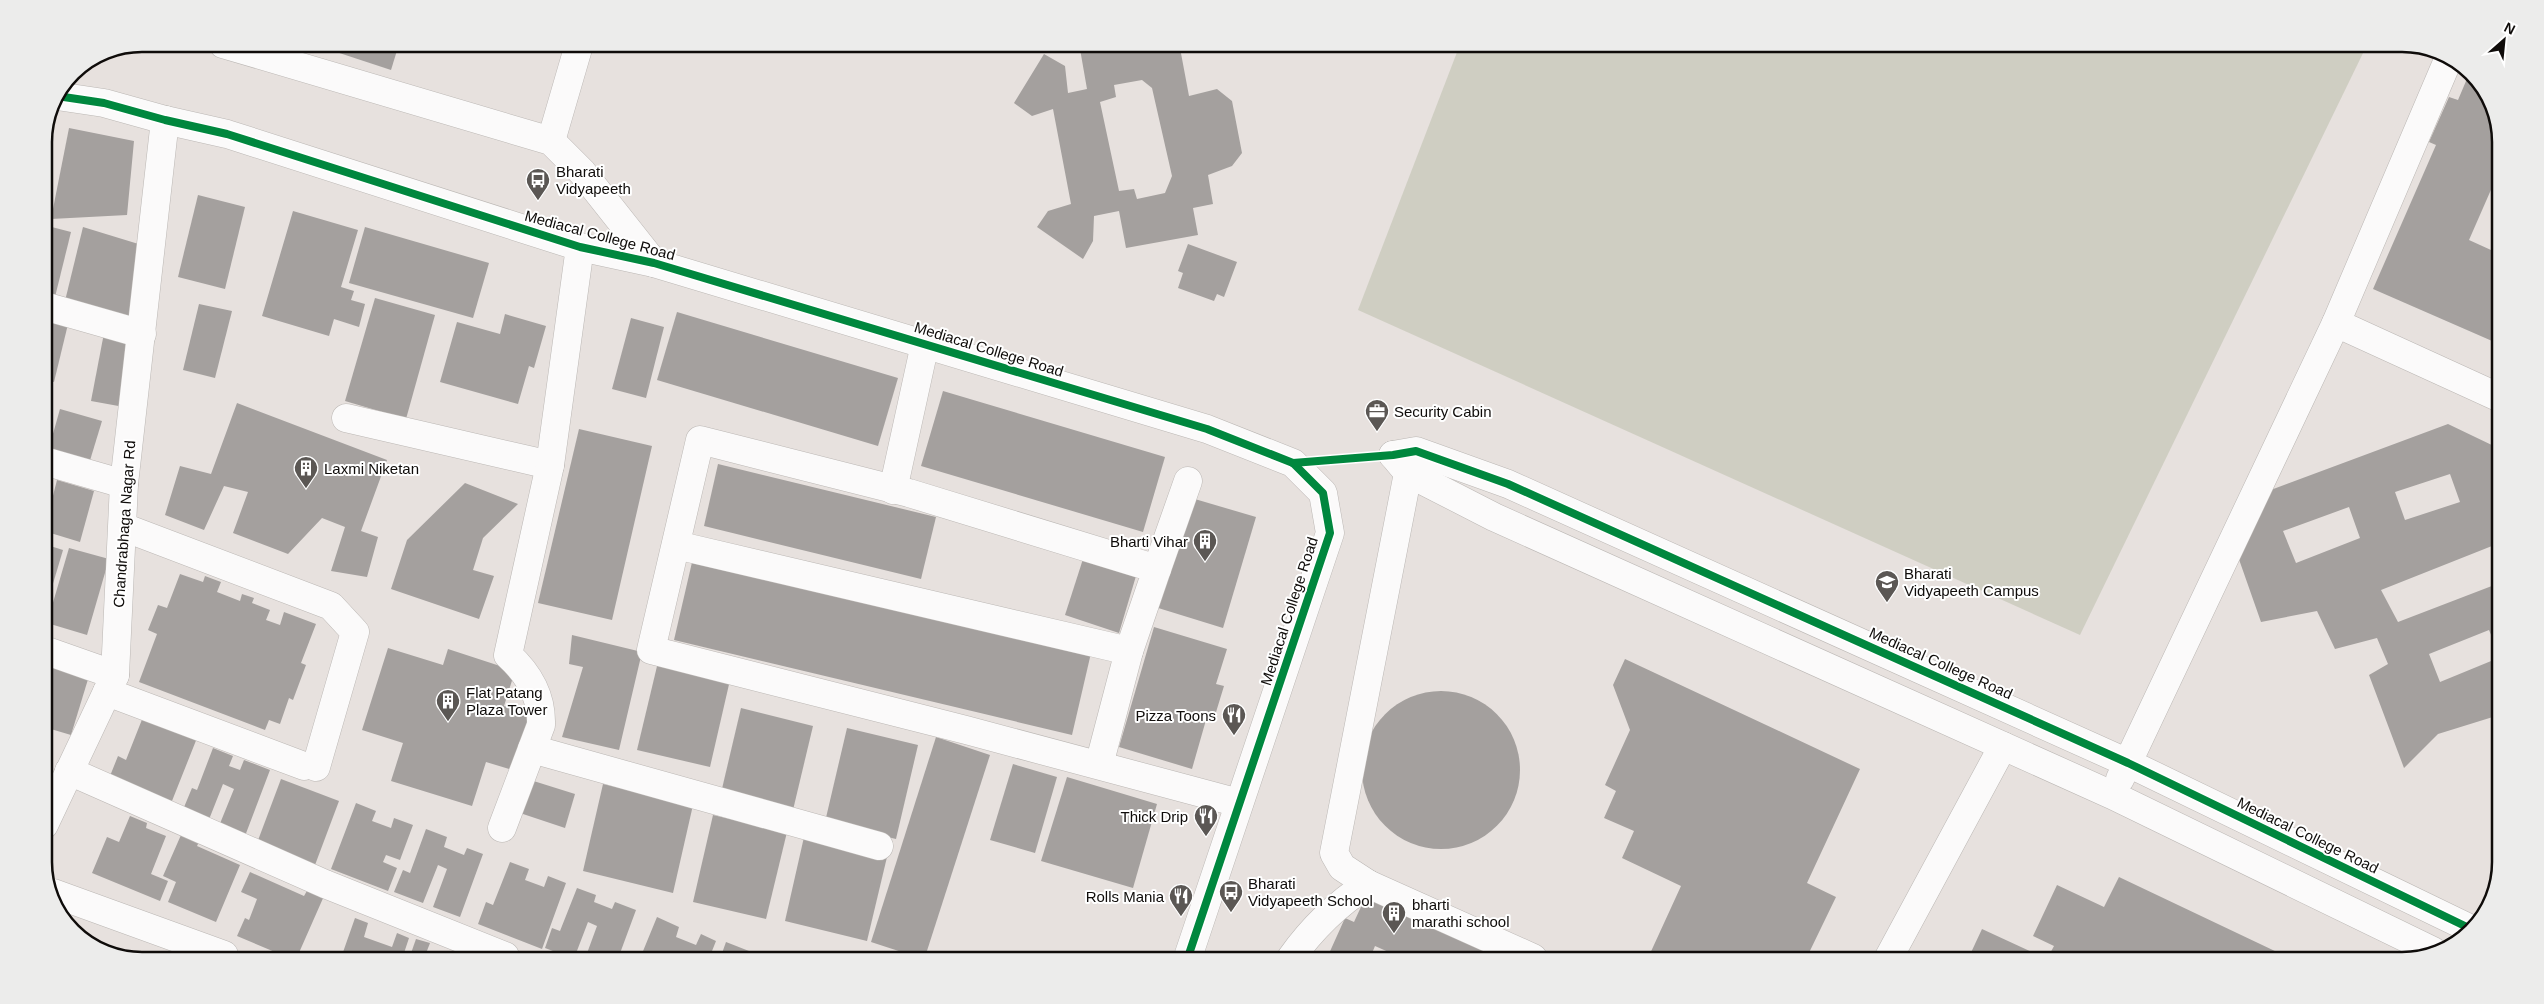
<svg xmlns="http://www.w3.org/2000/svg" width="2544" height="1004" viewBox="0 0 2544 1004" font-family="Arial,sans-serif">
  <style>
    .green { fill: #cfcec2 }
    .building { fill: #a4a09e; fill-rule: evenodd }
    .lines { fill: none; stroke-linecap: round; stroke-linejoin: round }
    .minor-casing { stroke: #bbb7b4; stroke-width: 29 }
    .minor { stroke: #fbfafa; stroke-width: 28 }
    .cycleway-casing { stroke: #fff; stroke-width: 11 }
    .cycleway { stroke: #00873e; stroke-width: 8 }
    .labels { text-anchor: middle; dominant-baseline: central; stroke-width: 4; stroke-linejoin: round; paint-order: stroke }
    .poi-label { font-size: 15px; fill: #0f0c0a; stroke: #fff; text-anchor: start }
    .street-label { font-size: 15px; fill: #0f0c0a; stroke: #fff }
    .rim { fill: none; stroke: #0f0c0a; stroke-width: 2.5 }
  </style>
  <rect width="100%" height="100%" fill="#e7e1de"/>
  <!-- green -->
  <path class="green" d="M 1459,47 L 2365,49 L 2080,635 L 1358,310 Z"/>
  <!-- building -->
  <g class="building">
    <path d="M 312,44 L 399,44 L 391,70 Z"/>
    <path d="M 1095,46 L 1157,46 L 1158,52 L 1180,48 L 1189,96 L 1217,89 L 1232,101 L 1242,153 L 1232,166 L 1208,175 L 1213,204 L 1193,208 L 1198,235 L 1126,248 L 1119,211 L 1094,216 L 1093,241 L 1083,259 L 1037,227 L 1048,211 L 1071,204 L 1053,109 L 1032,116 L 1014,103 L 1044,54 L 1065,66 L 1068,93 L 1087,89 L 1080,49 ZM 1142,80 L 1152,88 L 1172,176 L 1165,193 L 1137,199 L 1134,189 L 1119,191 L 1100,102 L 1116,97 L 1114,85 Z"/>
    <path d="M 2469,74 L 2480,83 L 2500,136 L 2500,177 L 2497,176 L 2469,240 L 2491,250 L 2499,231 L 2499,344 L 2373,289 L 2436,145 L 2429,142 L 2449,97 L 2458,100 Z"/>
    <path d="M 69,128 L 134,141 L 127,215 L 51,219 Z"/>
    <path d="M 198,195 L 245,207 L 225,289 L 178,277 Z"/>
    <path d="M 293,211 L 358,230 L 341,287 L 354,291 L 351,300 L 365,304 L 359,327 L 334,319 L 329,336 L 262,316 Z"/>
    <path d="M 44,225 L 71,232 L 55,297 L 44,295 Z"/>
    <path d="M 83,227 L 145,246 L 132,317 L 65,301 Z"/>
    <path d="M 365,227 L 489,263 L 473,318 L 349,283 Z"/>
    <path d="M 1188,244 L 1237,262 L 1224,297 L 1217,294 L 1214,301 L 1178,288 L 1183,273 L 1178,271 Z"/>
    <path d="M 375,298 L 435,315 L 406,419 L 345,401 Z"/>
    <path d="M 199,304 L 232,311 L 215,378 L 183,370 Z"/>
    <path d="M 677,312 L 898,378 L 878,446 L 657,380 Z"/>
    <path d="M 44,314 L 69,320 L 54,382 L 44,379 Z"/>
    <path d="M 505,314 L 546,326 L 534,368 L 529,366 L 518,404 L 440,382 L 457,322 L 500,334 Z"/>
    <path d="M 631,318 L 664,327 L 646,398 L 612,389 Z"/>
    <path d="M 104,333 L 137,340 L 124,407 L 91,401 Z"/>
    <path d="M 943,391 L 1165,457 L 1143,532 L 921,466 Z"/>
    <path d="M 237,403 L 387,460 L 361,531 L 378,537 L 367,577 L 331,571 L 345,527 L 322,518 L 288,554 L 233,533 L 248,492 L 224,486 L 204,530 L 165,515 L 180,466 L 211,474 Z"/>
    <path d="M 60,409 L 102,421 L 88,467 L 47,455 Z"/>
    <path d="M 2448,424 L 2498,448 L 2497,544 L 2381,590 L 2398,622 L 2497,584 L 2497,649 L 2489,630 L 2429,654 L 2440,682 L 2496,659 L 2496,716 L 2438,734 L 2404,768 L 2369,675 L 2388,664 L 2377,638 L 2335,649 L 2317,611 L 2261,622 L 2235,548 L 2260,494 ZM 2450,474 L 2460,502 L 2405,520 L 2395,492 ZM 2349,507 L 2360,538 L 2296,563 L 2283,531 Z"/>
    <path d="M 579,429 L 652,446 L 612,620 L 538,603 Z"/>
    <path d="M 718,464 L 936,517 L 921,579 L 704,526 Z"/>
    <path d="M 57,480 L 94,491 L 80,542 L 44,531 Z"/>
    <path d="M 465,483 L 518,504 L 483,538 L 473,570 L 494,576 L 479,619 L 391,589 L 407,540 Z"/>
    <path d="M 1188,497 L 1256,517 L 1223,628 L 1155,607 Z"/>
    <path d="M 44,544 L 63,550 L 44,614 Z"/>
    <path d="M 69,548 L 109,559 L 87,635 L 47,623 Z"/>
    <path d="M 693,558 L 1091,653 L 1072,735 L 674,640 Z"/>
    <path d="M 1083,559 L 1136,576 L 1119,633 L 1065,615 Z"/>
    <path d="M 180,574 L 203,582 L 205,576 L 221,582 L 217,592 L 240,601 L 242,594 L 254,598 L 252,603 L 270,610 L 266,620 L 280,625 L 284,612 L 316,624 L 301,663 L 306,665 L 293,700 L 289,698 L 280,724 L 269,720 L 265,730 L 139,682 L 157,634 L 148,630 L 158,605 L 167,608 Z"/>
    <path d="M 1154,627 L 1227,649 L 1216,684 L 1224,686 L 1213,722 L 1206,720 L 1192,769 L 1119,747 Z"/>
    <path d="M 572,635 L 642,652 L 619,750 L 562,737 L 583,667 L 569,664 Z"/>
    <path d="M 388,648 L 443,665 L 448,649 L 515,671 L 504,706 L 533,715 L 516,771 L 486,762 L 472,806 L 391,781 L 403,743 L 362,730 Z"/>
    <path d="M 1625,659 L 1860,769 L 1807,883 L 1836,897 L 1806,959 L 1648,958 L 1681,886 L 1622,858 L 1634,831 L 1604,818 L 1616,791 L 1605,785 L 1630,730 L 1613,685 Z"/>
    <path d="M 658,662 L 730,680 L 710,767 L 637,750 Z"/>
    <path d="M 51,665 L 89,676 L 71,735 L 44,727 L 44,688 Z"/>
    <circle cx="1441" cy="770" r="79"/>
    <path d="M 741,708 L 813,726 L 793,810 L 721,793 Z"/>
    <path d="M 143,717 L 197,738 L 170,806 L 108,781 L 118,756 L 126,760 Z"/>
    <path d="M 847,728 L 918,745 L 896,839 L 825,822 Z"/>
    <path d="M 936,737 L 990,755 L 925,957 L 917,957 L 871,942 Z"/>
    <path d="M 213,748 L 233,756 L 229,766 L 240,770 L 244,760 L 270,770 L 245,836 L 219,826 L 234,789 L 223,784 L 208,822 L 182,812 L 192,788 L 197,790 Z"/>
    <path d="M 1013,764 L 1057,777 L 1035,853 L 990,840 Z"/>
    <path d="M 1067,777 L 1157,804 L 1133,888 L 1041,861 Z"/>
    <path d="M 524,778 L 575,794 L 565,828 L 514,811 Z"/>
    <path d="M 281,779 L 339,801 L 315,865 L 257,843 Z"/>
    <path d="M 603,784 L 693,805 L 673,893 L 583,871 Z"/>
    <path d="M 356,803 L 376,811 L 372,821 L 391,828 L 394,818 L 413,825 L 400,860 L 386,855 L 383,862 L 397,868 L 388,891 L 331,869 Z"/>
    <path d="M 713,815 L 787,832 L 766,919 L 693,902 Z"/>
    <path d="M 130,816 L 147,823 L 146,828 L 166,836 L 151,874 L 168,881 L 160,901 L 92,873 L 107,837 L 119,842 Z"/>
    <path d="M 426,829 L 447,837 L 444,847 L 464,855 L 467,848 L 483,854 L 460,917 L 433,907 L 447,869 L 438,865 L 423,903 L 394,892 L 403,870 L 410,873 Z"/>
    <path d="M 181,835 L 199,842 L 197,846 L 240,865 L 216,922 L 168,902 L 176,882 L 163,876 Z"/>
    <path d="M 804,837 L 887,857 L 867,941 L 785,921 Z"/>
    <path d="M 510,862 L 529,869 L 525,880 L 544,887 L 548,876 L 566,883 L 542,949 L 478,924 L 486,902 L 493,905 Z"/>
    <path d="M 250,872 L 304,896 L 308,889 L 324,896 L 298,955 L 282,955 L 237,936 L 245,918 L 249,920 L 257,899 L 241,892 Z"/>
    <path d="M 2119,877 L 2294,960 L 2047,959 L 2054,946 L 2033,936 L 2057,885 L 2104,907 Z"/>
    <path d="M 577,888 L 596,895 L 594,902 L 612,909 L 615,902 L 636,910 L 619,956 L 586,956 L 597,926 L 588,922 L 575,956 L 566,956 L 545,948 L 552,928 L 560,931 Z"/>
    <path d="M 1366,896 L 1504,958 L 1402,958 L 1375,946 L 1370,958 L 1327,958 L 1345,918 L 1354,922 Z"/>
    <path d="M 657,917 L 679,927 L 676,937 L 696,945 L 701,934 L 716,941 L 710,956 L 641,956 Z"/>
    <path d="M 355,918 L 368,923 L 364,937 L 392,947 L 397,933 L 409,938 L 403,956 L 342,955 Z"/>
    <path d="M 1982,929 L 2047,959 L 1968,959 Z"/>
    <path d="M 416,939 L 430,943 L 425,956 L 410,956 Z"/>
    <path d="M 726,942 L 749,951 L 747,956 L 721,956 Z"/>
  </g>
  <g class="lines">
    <!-- minor casing -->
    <g class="minor-casing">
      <g id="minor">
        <path d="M 223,44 L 551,141 L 582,172 L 654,263"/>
        <path d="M 57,96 L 104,103 L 165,120 L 227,134 L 580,247 L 654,263 L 1207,429 L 1293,463 L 1323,493 L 1330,533 L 1188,957"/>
        <path d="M 551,141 L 579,45"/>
        <path d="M 44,306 L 142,334"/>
        <path d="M 2336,323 L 2498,397"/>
        <path d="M 346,418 L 550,465"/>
        <path d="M 1393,455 L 1416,451 L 1508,484 L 2128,763 L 2469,928"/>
        <path d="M 1393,455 L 1408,473 L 1494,517 L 2112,795 L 2433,951"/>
        <path d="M 44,461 L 124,484"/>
        <path d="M 893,490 L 925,344"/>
        <path d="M 123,527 L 331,606 L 355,632 L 316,767"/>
        <path d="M 676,545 L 1129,651"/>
        <path d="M 1157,569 L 1188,481"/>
        <path d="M 44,650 L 115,675"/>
        <path d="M 107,692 L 304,766"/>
        <path d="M 532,749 L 879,846"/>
        <path d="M 1099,765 L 1129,651 L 1157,569 L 909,493 L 700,440 L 651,650 L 966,730 L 1239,803"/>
        <path d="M 69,771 L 325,884 L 505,956"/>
        <path d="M 2120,779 L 2336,323 L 2448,60"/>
        <path d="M 44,825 L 115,675 L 124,484 L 165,120"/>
        <path d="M 502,828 L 541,725 C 542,697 529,674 508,655 L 550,465 L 580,247"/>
        <path d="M 1368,884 L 1342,867 L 1334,853 L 1408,473 L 1414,457"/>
        <path d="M 53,893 L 224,955"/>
        <path d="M 1291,958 C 1313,927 1337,904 1368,884 L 1533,958"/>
        <path d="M 1888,959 L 2003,746"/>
      </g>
    </g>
    <!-- minor -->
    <use href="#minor" class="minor"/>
    <!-- cycleway casing -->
    <g class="cycleway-casing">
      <g id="cycleway">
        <path d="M 57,96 L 104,103 L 165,120 L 227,134 L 580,247 L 654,263 L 1207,429 L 1293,463 L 1323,493 L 1330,533 L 1188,957"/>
        <path d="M 1293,463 L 1393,455 L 1416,451 L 1508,484 L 2128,763 L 2469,928"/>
      </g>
    </g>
    <!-- cycleway -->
    <use href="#cycleway" class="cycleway"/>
  </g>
  <!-- icons -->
  <defs>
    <g id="bus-pin" transform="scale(1.25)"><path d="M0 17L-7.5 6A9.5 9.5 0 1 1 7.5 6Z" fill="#5b5754" stroke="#fff"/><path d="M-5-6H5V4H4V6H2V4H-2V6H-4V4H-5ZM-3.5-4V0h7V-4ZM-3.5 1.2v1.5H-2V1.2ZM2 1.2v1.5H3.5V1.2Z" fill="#fff"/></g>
    <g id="office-pin" transform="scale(1.25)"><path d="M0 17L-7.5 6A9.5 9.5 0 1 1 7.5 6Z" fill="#5b5754" stroke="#fff"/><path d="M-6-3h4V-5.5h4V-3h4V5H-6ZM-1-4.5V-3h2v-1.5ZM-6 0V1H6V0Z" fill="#fff"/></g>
    <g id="building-pin" transform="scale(1.25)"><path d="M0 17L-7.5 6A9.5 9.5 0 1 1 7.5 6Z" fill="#5b5754" stroke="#fff"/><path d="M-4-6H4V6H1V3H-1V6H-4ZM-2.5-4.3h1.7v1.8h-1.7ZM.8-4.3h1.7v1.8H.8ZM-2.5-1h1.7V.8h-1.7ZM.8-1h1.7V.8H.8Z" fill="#fff"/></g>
    <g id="university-pin" transform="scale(1.25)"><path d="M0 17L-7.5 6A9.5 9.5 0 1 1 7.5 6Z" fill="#5b5754" stroke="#fff"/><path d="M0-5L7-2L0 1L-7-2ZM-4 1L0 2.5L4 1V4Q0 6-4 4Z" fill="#fff"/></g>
    <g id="restaurant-pin" transform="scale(1.25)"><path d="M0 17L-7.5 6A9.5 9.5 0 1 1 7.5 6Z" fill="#5b5754" stroke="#fff"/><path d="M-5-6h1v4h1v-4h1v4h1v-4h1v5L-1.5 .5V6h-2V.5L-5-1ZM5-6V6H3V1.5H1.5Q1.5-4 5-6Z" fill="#fff"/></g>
  </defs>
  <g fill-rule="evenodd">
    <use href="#bus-pin" x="538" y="180"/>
    <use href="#office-pin" x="1377" y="411"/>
    <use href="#building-pin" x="306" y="468"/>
    <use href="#building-pin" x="1205" y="541"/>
    <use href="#university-pin" x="1887" y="582"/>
    <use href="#building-pin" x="448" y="701"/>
    <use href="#restaurant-pin" x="1234" y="715"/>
    <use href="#restaurant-pin" x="1206" y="816"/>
    <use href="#bus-pin" x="1231" y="892"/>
    <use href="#restaurant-pin" x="1181" y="896"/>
    <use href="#building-pin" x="1394" y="913"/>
  </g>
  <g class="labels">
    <!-- poi labels -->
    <g class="poi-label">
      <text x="556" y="171">Bharati<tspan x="556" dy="17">Vidyapeeth</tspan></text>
      <text x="1394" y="411">Security Cabin</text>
      <text x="324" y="468">Laxmi Niketan</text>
      <text x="1188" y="541" text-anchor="end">Bharti Vihar</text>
      <text x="1904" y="573">Bharati<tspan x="1904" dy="17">Vidyapeeth Campus</tspan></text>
      <text x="466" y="692">Flat Patang<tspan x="466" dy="17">Plaza Tower</tspan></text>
      <text x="1216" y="715" text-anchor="end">Pizza Toons</text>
      <text x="1188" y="816" text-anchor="end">Thick Drip</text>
      <text x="1248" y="883">Bharati<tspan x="1248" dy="17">Vidyapeeth School</tspan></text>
      <text x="1164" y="896" text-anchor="end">Rolls Mania</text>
      <text x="1412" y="904">bharti<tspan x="1412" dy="17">marathi school</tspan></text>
    </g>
    <!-- street labels -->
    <g class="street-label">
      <text transform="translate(600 235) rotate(15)">Mediacal College Road</text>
      <text transform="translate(989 349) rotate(17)">Mediacal College Road</text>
      <text transform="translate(124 524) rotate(-86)">Chandrabhaga Nagar Rd</text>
      <text transform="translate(1289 611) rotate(-72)">Mediacal College Road</text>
      <text transform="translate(1941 663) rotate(24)">Mediacal College Road</text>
      <text transform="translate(2308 835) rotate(26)">Mediacal College Road</text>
    </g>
  </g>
  <!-- crop -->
  <path d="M0 0H2544V1004H0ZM142 52H2402A90 90 0 0 1 2492 142V862A90 90 0 0 1 2402 952H142A90 90 0 0 1 52 862V142A90 90 0 0 1 142 52Z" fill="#ececeb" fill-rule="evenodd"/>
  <path class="rim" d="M142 52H2402A90 90 0 0 1 2492 142V862A90 90 0 0 1 2402 952H142A90 90 0 0 1 52 862V142A90 90 0 0 1 142 52Z"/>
  <!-- north arrow -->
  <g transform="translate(2504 40) rotate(27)" stroke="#ffffff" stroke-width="4" paint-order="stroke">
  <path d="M0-4L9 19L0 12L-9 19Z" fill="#0f0c0a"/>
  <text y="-8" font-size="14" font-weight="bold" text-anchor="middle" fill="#0f0c0a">N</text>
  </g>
</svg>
